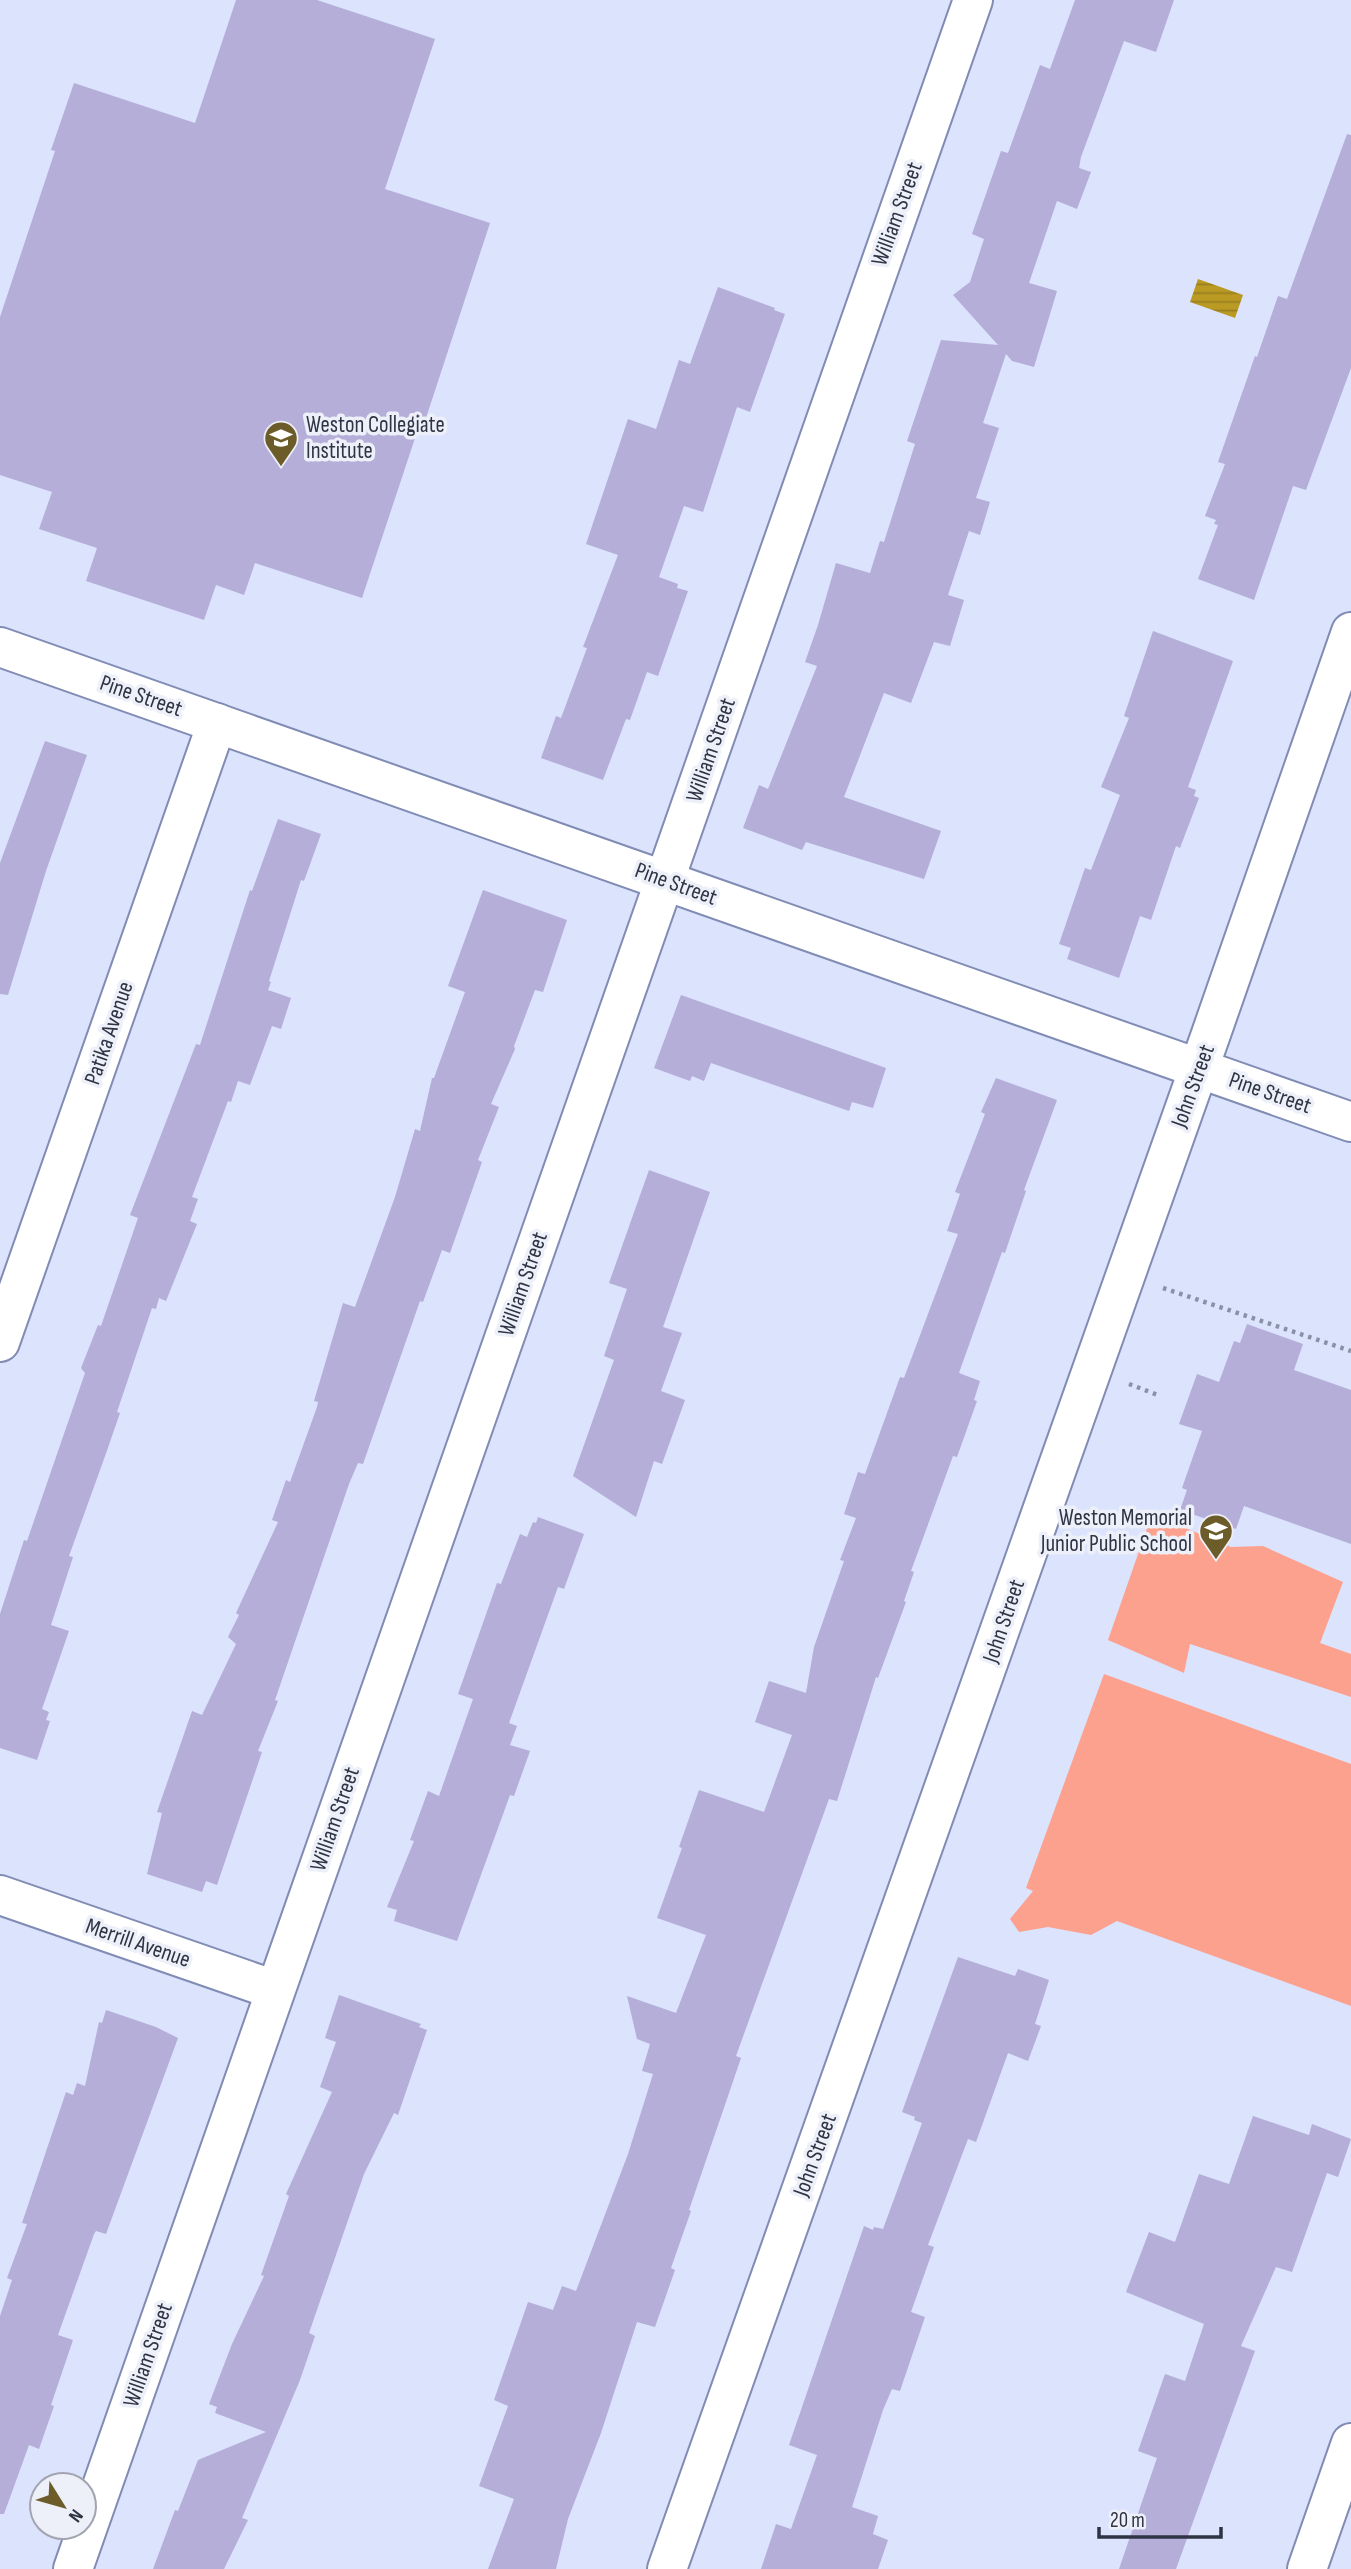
<svg xmlns="http://www.w3.org/2000/svg" width="1351" height="2569" viewBox="0 0 1351 2569" font-family="'Sofia Sans Condensed',sans-serif">
  <style>
    .park { fill: #fda18f }
    .water { fill: url(#water-rules) }
    .building { fill: #b4aed8 }
    .lines { fill: none; stroke-linecap: round; stroke-linejoin: round }
    .minor-casing { stroke: #818cb4; stroke-width: 42 }
    .path { stroke: #8a91a7; stroke-width: 4.5; stroke-dasharray: 3.5 5; stroke-linecap: butt }
    .minor { stroke: #fff; stroke-width: 38 }
    .labels { text-anchor: middle; dominant-baseline: central; stroke-width: 7; stroke-linejoin: round; paint-order: stroke }
    .street-label { font-size: 23px; fill: #2f3445; stroke: #eef0f9 }
    .poi-label { font-size: 23px; fill: #2f3445; stroke: #eef0f9; text-anchor: start }
  </style>
  <defs>
    <pattern id="water-rules" width="6" height="5" patternUnits="userSpaceOnUse" patternTransform="scale(1.75)"><rect width="6" height="5" fill="#bb9a23"/><path d="M0 2.5h6" fill="none" stroke="#987e20"/></pattern>
  </defs>
  <rect width="100%" height="100%" fill="#dbe3fd"/>
  <!-- park -->
  <g class="park">
    <path d="M 1152,1514 L 1231,1547 L 1263,1546 L 1343,1582 L 1320,1643 L 1351,1654 L 1351,1697 L 1190,1644 L 1184,1673 L 1108,1640 Z"/>
    <path d="M 1104,1674 L 1351,1764 L 1351,2006 L 1117,1921 L 1091,1935 L 1048,1927 L 1019,1932 L 1010,1919 L 1033,1891 L 1026,1888 Z"/>
  </g>
  <!-- water -->
  <path class="water" d="M 1198,279 L 1243,295 L 1235,318 L 1190,302 Z"/>
  <!-- building -->
  <g class="building">
    <path d="M 236,0 L 317,0 L 435,39 L 385,189 L 490,223 L 425,421 L 421,420 L 362,598 L 255,563 L 244,595 L 216,585 L 204,620 L 86,581 L 97,548 L 39,529 L 52,492 L 0,475 L 0,317 L 55,151 L 51,150 L 74,83 L 195,123 Z"/>
    <path d="M 1075,0 L 1174,0 L 1156,52 L 1124,41 L 1081,157 L 1079,168 L 1091,172 L 1077,209 L 1057,201 L 1029,283 L 1057,291 L 1034,367 L 1012,361 L 1006,354 L 983,423 L 999,428 L 976,498 L 990,502 L 980,535 L 969,531 L 948,595 L 964,600 L 950,646 L 934,642 L 911,703 L 884,693 L 844,797 L 941,831 L 924,879 L 806,842 L 802,850 L 743,828 L 759,785 L 768,789 L 817,666 L 805,662 L 818,625 L 836,563 L 870,573 L 880,541 L 884,542 L 915,444 L 907,441 L 941,340 L 998,345 L 953,295 L 970,282 L 984,239 L 972,234 L 1001,151 L 1008,153 L 1040,65 L 1050,69 Z"/>
    <path d="M 1347,134 L 1351,135 L 1351,368 L 1306,490 L 1293,486 L 1254,600 L 1198,579 L 1218,525 L 1214,524 L 1216,520 L 1205,516 L 1225,464 L 1218,462 L 1255,356 L 1257,357 L 1278,296 L 1287,299 Z"/>
    <path d="M 718,287 L 775,308 L 774,310 L 785,314 L 750,412 L 737,407 L 703,512 L 684,506 L 659,577 L 678,584 L 677,588 L 688,591 L 658,676 L 647,672 L 630,720 L 626,719 L 603,780 L 541,758 L 556,716 L 561,718 L 587,648 L 583,647 L 618,555 L 586,544 L 628,419 L 656,429 L 679,360 L 690,364 Z"/>
    <path d="M 1153,631 L 1233,661 L 1188,787 L 1196,790 L 1194,796 L 1199,798 L 1180,848 L 1176,846 L 1151,920 L 1140,916 L 1119,978 L 1067,959 L 1071,948 L 1059,944 L 1085,868 L 1091,870 L 1120,795 L 1101,787 L 1129,718 L 1124,716 Z"/>
    <path d="M 45,741 L 87,755 L 46,871 L 8,995 L 0,994 L 0,863 Z"/>
    <path d="M 278,819 L 321,834 L 304,881 L 301,880 L 269,981 L 271,982 L 268,990 L 291,998 L 281,1029 L 272,1026 L 250,1085 L 238,1081 L 231,1102 L 228,1101 L 192,1197 L 198,1199 L 190,1221 L 197,1224 L 166,1301 L 159,1298 L 156,1309 L 152,1308 L 117,1412 L 120,1413 L 104,1459 L 69,1556 L 73,1557 L 51,1625 L 69,1631 L 42,1709 L 49,1712 L 46,1720 L 50,1721 L 37,1760 L 0,1748 L 0,1614 L 24,1540 L 27,1541 L 85,1373 L 81,1368 L 98,1325 L 101,1326 L 138,1218 L 130,1215 L 196,1044 L 200,1045 L 250,890 L 252,891 Z"/>
    <path d="M 483,890 L 567,920 L 543,992 L 535,990 L 514,1046 L 515,1049 L 491,1104 L 499,1107 L 478,1160 L 482,1162 L 450,1253 L 442,1250 L 423,1302 L 420,1301 L 363,1464 L 358,1463 L 349,1484 L 275,1700 L 278,1701 L 258,1751 L 262,1752 L 217,1885 L 206,1881 L 202,1892 L 147,1874 L 162,1813 L 157,1812 L 192,1711 L 202,1715 L 236,1644 L 228,1637 L 239,1615 L 236,1613 L 278,1522 L 272,1520 L 286,1480 L 290,1482 L 317,1407 L 318,1402 L 314,1401 L 343,1303 L 355,1307 L 395,1197 L 415,1129 L 420,1131 L 432,1078 L 434,1078 L 465,992 L 448,986 Z"/>
    <path d="M 681,995 L 886,1068 L 873,1108 L 852,1102 L 849,1111 L 711,1063 L 704,1081 L 692,1076 L 690,1081 L 654,1068 Z"/>
    <path d="M 996,1078 L 1057,1100 L 1024,1190 L 1026,1191 L 1005,1253 L 1002,1252 L 959,1373 L 980,1381 L 974,1400 L 977,1401 L 957,1457 L 953,1456 L 911,1571 L 914,1572 L 904,1601 L 906,1602 L 878,1678 L 876,1677 L 837,1801 L 829,1799 L 736,2056 L 741,2058 L 689,2210 L 691,2211 L 671,2268 L 675,2270 L 655,2327 L 637,2322 L 601,2433 L 568,2519 L 556,2569 L 488,2569 L 514,2499 L 479,2486 L 508,2406 L 494,2400 L 528,2302 L 553,2310 L 562,2286 L 576,2291 L 628,2154 L 653,2074 L 642,2071 L 650,2044 L 637,2039 L 627,1996 L 676,2013 L 706,1935 L 657,1918 L 682,1848 L 679,1847 L 699,1790 L 764,1812 L 792,1735 L 755,1722 L 769,1681 L 806,1693 L 814,1647 L 844,1561 L 840,1560 L 856,1518 L 844,1514 L 858,1472 L 865,1474 L 900,1377 L 904,1378 L 958,1234 L 947,1231 L 960,1194 L 955,1192 L 985,1114 L 981,1112 Z"/>
    <path d="M 649,1170 L 710,1192 L 663,1327 L 682,1333 L 661,1391 L 685,1400 L 662,1464 L 654,1461 L 636,1517 L 573,1476 L 614,1360 L 604,1356 L 627,1289 L 609,1283 Z"/>
    <path d="M 1247,1324 L 1303,1344 L 1294,1370 L 1351,1390 L 1351,1544 L 1244,1506 L 1236,1529 L 1180,1510 L 1187,1490 L 1182,1488 L 1202,1431 L 1179,1424 L 1197,1374 L 1219,1382 L 1234,1341 L 1240,1343 Z"/>
    <path d="M 538,1517 L 584,1534 L 564,1589 L 558,1587 L 509,1723 L 517,1726 L 510,1745 L 530,1751 L 514,1796 L 510,1795 L 457,1941 L 394,1921 L 397,1910 L 387,1907 L 414,1841 L 410,1840 L 428,1791 L 439,1796 L 473,1699 L 458,1694 L 497,1583 L 501,1584 L 520,1534 L 527,1537 L 533,1522 L 536,1523 Z"/>
    <path d="M 958,1957 L 1015,1976 L 1018,1969 L 1049,1980 L 1035,2024 L 1041,2026 L 1028,2061 L 1008,2053 L 976,2142 L 968,2139 L 928,2245 L 934,2247 L 911,2312 L 925,2317 L 900,2391 L 892,2389 L 883,2410 L 852,2507 L 878,2516 L 873,2534 L 888,2540 L 878,2569 L 761,2569 L 776,2524 L 791,2529 L 817,2455 L 789,2445 L 864,2226 L 873,2230 L 874,2227 L 883,2229 L 922,2123 L 914,2120 L 915,2117 L 902,2112 Z"/>
    <path d="M 339,1995 L 421,2024 L 419,2027 L 427,2030 L 398,2115 L 394,2113 L 364,2174 L 309,2333 L 315,2336 L 300,2380 L 242,2518 L 248,2520 L 224,2569 L 153,2569 L 175,2510 L 178,2511 L 198,2460 L 266,2432 L 215,2413 L 217,2407 L 209,2404 L 232,2344 L 264,2276 L 261,2275 L 289,2196 L 286,2194 L 332,2092 L 320,2087 L 336,2042 L 325,2038 Z"/>
    <path d="M 106,2010 L 156,2027 L 178,2038 L 106,2234 L 96,2231 L 94,2234 L 58,2335 L 73,2340 L 51,2405 L 54,2406 L 39,2449 L 29,2445 L 4,2514 L 0,2514 L 0,2316 L 12,2280 L 7,2278 L 27,2224 L 22,2223 L 66,2092 L 73,2095 L 77,2083 L 85,2086 L 99,2022 L 102,2023 Z"/>
    <path d="M 1253,2116 L 1309,2135 L 1312,2124 L 1351,2139 L 1338,2177 L 1327,2173 L 1292,2272 L 1276,2267 L 1241,2346 L 1255,2351 L 1176,2569 L 1119,2569 L 1157,2458 L 1138,2451 L 1165,2374 L 1185,2381 L 1204,2324 L 1126,2292 L 1149,2232 L 1175,2242 L 1199,2174 L 1229,2184 Z"/>
  </g>
  <g class="lines">
    <!-- minor casing -->
    <g class="minor-casing">
      <g id="minor">
        <path d="M 0,647 L 1351,1122"/>
        <path d="M 0,1342 L 217,723"/>
        <path d="M 0,1895 L 275,1990"/>
        <path d="M 73,2569 L 973,0"/>
        <path d="M 667,2569 L 1211,1034 L 1351,632"/>
        <path d="M 1307,2569 L 1351,2443"/>
      </g>
    </g>
    <!-- path -->
    <g class="path">
      <path d="M 1163,1288 L 1351,1351"/>
      <path d="M 1129,1384 L 1158,1395"/>
    </g>
    <!-- minor -->
    <use href="#minor" class="minor"/>
  </g>
  <!-- icons -->
  <defs>
    <g id="school-pin" transform="scale(1.75)"><path d="M0 17L-7.5 6A9.5 9.5 0 1 1 7.5 6Z" fill="#6c5c29" stroke="#eef0f9"/><path d="M0-5L7-2L0 1L-7-2ZM-4 1L0 2.5L4 1V4Q0 6-4 4Z" fill="#fff"/></g>
  </defs>
  <g fill-rule="evenodd">
    <use href="#school-pin" x="281" y="438"/>
    <use href="#school-pin" x="1216" y="1531"/>
  </g>
  <g class="labels">
    <!-- street labels -->
    <g class="street-label">
      <text transform="translate(897 214) rotate(-70)">William Street</text>
      <text transform="translate(141 696) rotate(19)">Pine Street</text>
      <text transform="translate(711 750) rotate(-71)">William Street</text>
      <text transform="translate(676 884) rotate(20)">Pine Street</text>
      <text transform="translate(109 1033) rotate(-71)">Patika Avenue</text>
      <text transform="translate(1193 1086) rotate(-70)">John Street</text>
      <text transform="translate(1270 1093) rotate(19)">Pine Street</text>
      <text transform="translate(523 1284) rotate(-71)">William Street</text>
      <text transform="translate(1004 1621) rotate(-71)">John Street</text>
      <text transform="translate(335 1819) rotate(-71)">William Street</text>
      <text transform="translate(138 1943) rotate(19)">Merrill Avenue</text>
      <text transform="translate(815 2155) rotate(-70)">John Street</text>
      <text transform="translate(148 2355) rotate(-71)">William Street</text>
    </g>
    <!-- poi labels -->
    <g class="poi-label">
      <text x="306" y="425">Weston Collegiate<tspan x="306" dy="26">Institute</tspan></text>
      <text x="1192" y="1518" text-anchor="end">Weston Memorial<tspan x="1192" dy="26">Junior Public School</tspan></text>
    </g>
  </g>
  <!-- north arrow -->
  <g transform="translate(63 2506) rotate(127)"><circle r="33" fill="#eef0f9" stroke="#a2a5b1" stroke-width="2"/>
  <path d="M0-5L12 26L0 18L-12 26Z" fill="#6c5c29"/>
  <text y="-10" font-size="19" font-weight="bold" text-anchor="middle" fill="#2f3445">N</text>
  </g>
  <!-- scale -->
  <path d="M1099 2527v10h122v-10" fill="none" stroke="#2f3445" stroke-width="3.5"/>
  <text x="1110" y="2527" font-size="21" fill="#2f3445" stroke="#eef0f9" stroke-width="5" paint-order="stroke">20 m</text>
</svg>
